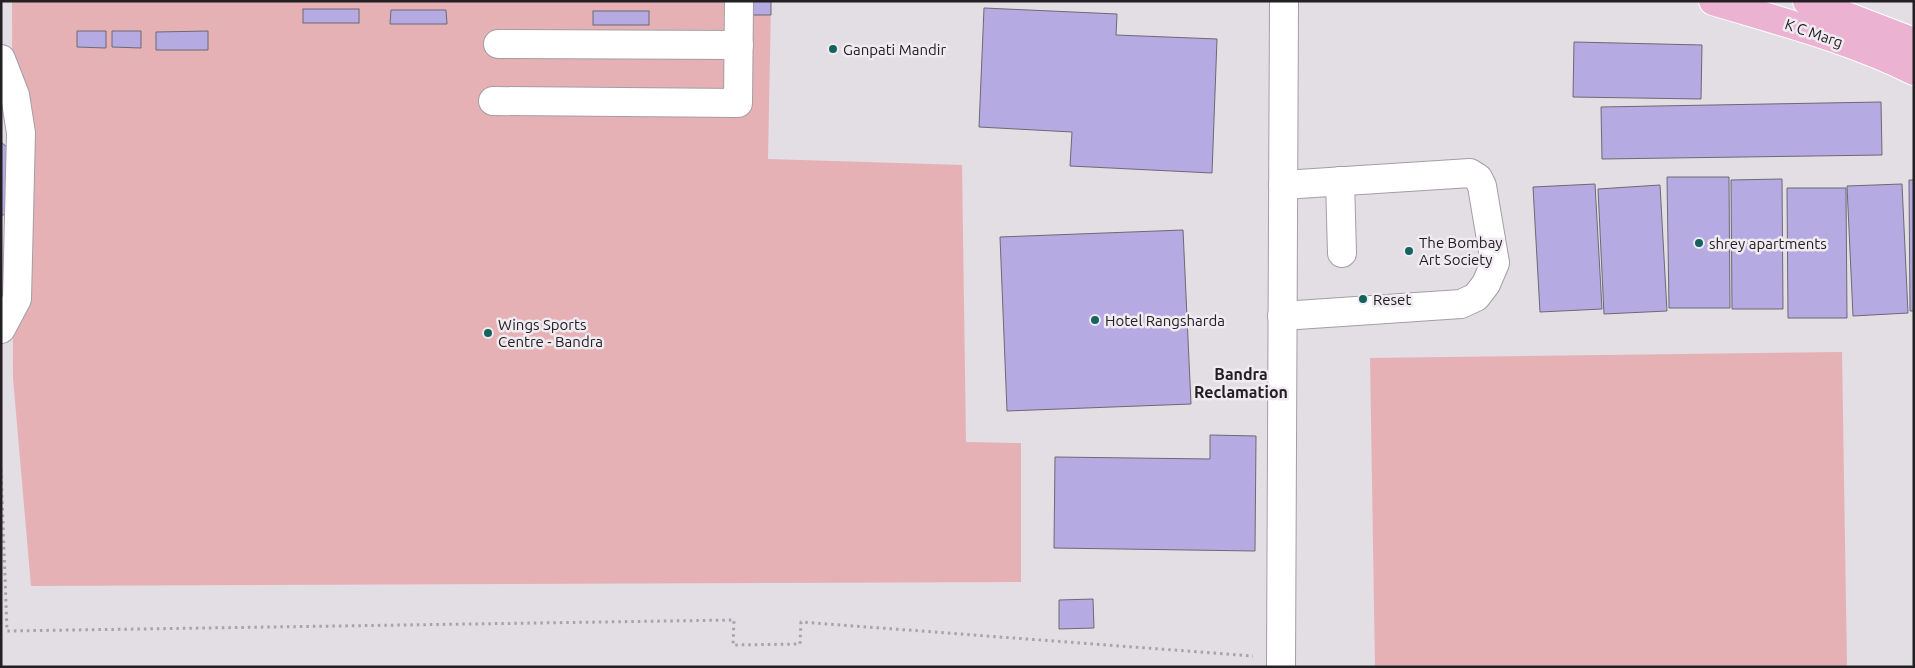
<svg xmlns="http://www.w3.org/2000/svg" width="1915" height="668" viewBox="0 0 1915 668" font-family="Ubuntu,sans-serif">
  <style>
    .pitch { fill: #e5b1b5 }
    .building { fill: #b6aae3; stroke: #6b6a71 }
    .lines { fill: none; stroke-linecap: round; stroke-linejoin: round }
    .minor-casing { stroke: #a39ea4; stroke-width: 30 }
    .major-casing { stroke: #fff; stroke-width: 30 }
    .path { stroke: #a8a3a9; stroke-width: 3; stroke-dasharray: 2.5 4; stroke-linecap: butt }
    .minor { stroke: #fff; stroke-width: 28 }
    .major { stroke: #ebb2d2; stroke-width: 28 }
    .poi-dot { fill: #15635f; stroke: #f0eaf1; stroke-width: 2 }
    .labels { text-anchor: middle; dominant-baseline: central; stroke-width: 5; stroke-linejoin: round; paint-order: stroke }
    .street-label { font-size: 15px; fill: #222023; stroke: #f0eaf1 }
    .poi-label { font-size: 15px; fill: #222023; stroke: #f0eaf1; text-anchor: start }
    .neighbourhood-label { font-size: 16px; font-weight: bold; fill: #222023; stroke: #f0eaf1 }
  </style>
  <rect width="100%" height="100%" fill="#e3dde4"/>
  <!-- pitch -->
  <g class="pitch">
    <path d="M 12,1 L 771,1 L 768,159 L 962,165 L 966,442 L 1021,443 L 1021,582 L 31,586 L 13,378 Z"/>
    <path d="M 1842,352 L 1847,667 L 1375,667 L 1370,358 Z"/>
  </g>
  <!-- building -->
  <g class="building">
    <path d="M 751,1 L 771,1 L 771,15 L 750,15 Z"/>
    <path d="M 984,8 L 1117,14 L 1116,35 L 1217,39 L 1212,173 L 1070,166 L 1072,132 L 979,127 Z"/>
    <rect x="303" y="9" width="56" height="14"/>
    <path d="M 391,10 L 446,10 L 447,24 L 390,24 Z"/>
    <rect x="593" y="11" width="56" height="14"/>
    <path d="M 77,31 L 106,31 L 106,48 L 77,47 Z"/>
    <path d="M 112,31 L 141,31 L 141,48 L 112,47 Z"/>
    <path d="M 208,31 L 208,50 L 156,50 L 156,32 Z"/>
    <path d="M 1574,42 L 1702,45 L 1701,99 L 1573,97 Z"/>
    <path d="M 1881,102 L 1882,155 L 1602,159 L 1601,107 Z"/>
    <path d="M 1,142 L 8,148 L 11,208 L 1,217 Z"/>
    <path d="M 1667,177 L 1729,177 L 1730,308 L 1669,308 Z"/>
    <path d="M 1782,179 L 1783,309 L 1732,309 L 1731,180 Z"/>
    <path d="M 1909,180 L 1914,180 L 1914,311 L 1910,311 Z"/>
    <path d="M 1595,184 L 1602,309 L 1540,312 L 1533,187 Z"/>
    <path d="M 1902,184 L 1908,313 L 1853,316 L 1847,186 Z"/>
    <path d="M 1660,185 L 1667,311 L 1604,314 L 1598,189 Z"/>
    <path d="M 1787,188 L 1846,188 L 1847,318 L 1788,318 Z"/>
    <path d="M 1183,230 L 1191,404 L 1007,411 L 1000,237 Z"/>
    <path d="M 1210,435 L 1256,436 L 1255,551 L 1054,548 L 1055,457 L 1210,459 Z"/>
    <path d="M 1093,599 L 1094,628 L 1059,629 L 1059,600 Z"/>
  </g>
  <g class="lines">
    <!-- minor casing -->
    <g class="minor-casing">
      <g id="minor">
        <path d="M 498,44 L 739,45"/>
        <path d="M 1,59 L 15,95 L 21,133 L 17,299 L 1,329"/>
        <path d="M 493,101 L 738,103 L 739,1"/>
        <path d="M 1340,181 L 1342,253"/>
        <path d="M 1282,316 L 1461,304 L 1476,297 L 1486,284 L 1495,263 L 1482,186 L 1478,178 L 1470,173 L 1283,185"/>
        <path d="M 1281,667 L 1284,1"/>
      </g>
    </g>
    <!-- major casing -->
    <g class="major-casing">
      <g id="major">
        <path d="M 1713,1 C 1779,21 1852,40 1914,71"/>
        <path d="M 1807,1 L 1914,42"/>
      </g>
    </g>
    <!-- path -->
    <path class="path" d="M 1,469 L 7,631 L 734,620 L 733,645 L 800,644 L 801,622 L 1253,656"/>
    <!-- minor -->
    <use href="#minor" class="minor"/>
    <!-- major -->
    <use href="#major" class="major"/>
  </g>
  <!-- markers -->
  <g class="poi-dot">
    <circle cx="833" cy="49" r="5"/>
    <circle cx="1699" cy="243" r="5"/>
    <circle cx="1409" cy="251" r="5"/>
    <circle cx="1363" cy="299" r="5"/>
    <circle cx="1095" cy="320" r="5"/>
    <circle cx="488" cy="333" r="5"/>
  </g>
  <g class="labels">
    <!-- street labels -->
    <g class="street-label">
      <text transform="translate(1814 33) rotate(19)">K C Marg</text>
    </g>
    <!-- poi labels -->
    <g class="poi-label">
      <text x="843" y="49">Ganpati Mandir</text>
      <text x="1419" y="242">The Bombay<tspan x="1419" dy="17">Art Society</tspan></text>
      <text x="1709" y="243">shrey apartments</text>
      <text x="1373" y="299">Reset</text>
      <text x="1105" y="320">Hotel Rangsharda</text>
      <text x="498" y="324">Wings Sports<tspan x="498" dy="17">Centre - Bandra</tspan></text>
    </g>
    <!-- neighbourhood labels -->
    <g class="neighbourhood-label">
      <text x="1241" y="374">Bandra<tspan x="1241" dy="18">Reclamation</tspan></text>
    </g>
  </g>
  <!-- border -->
  <rect width="1915" height="668" fill="none" stroke="#222023" stroke-width="5"/>
</svg>
